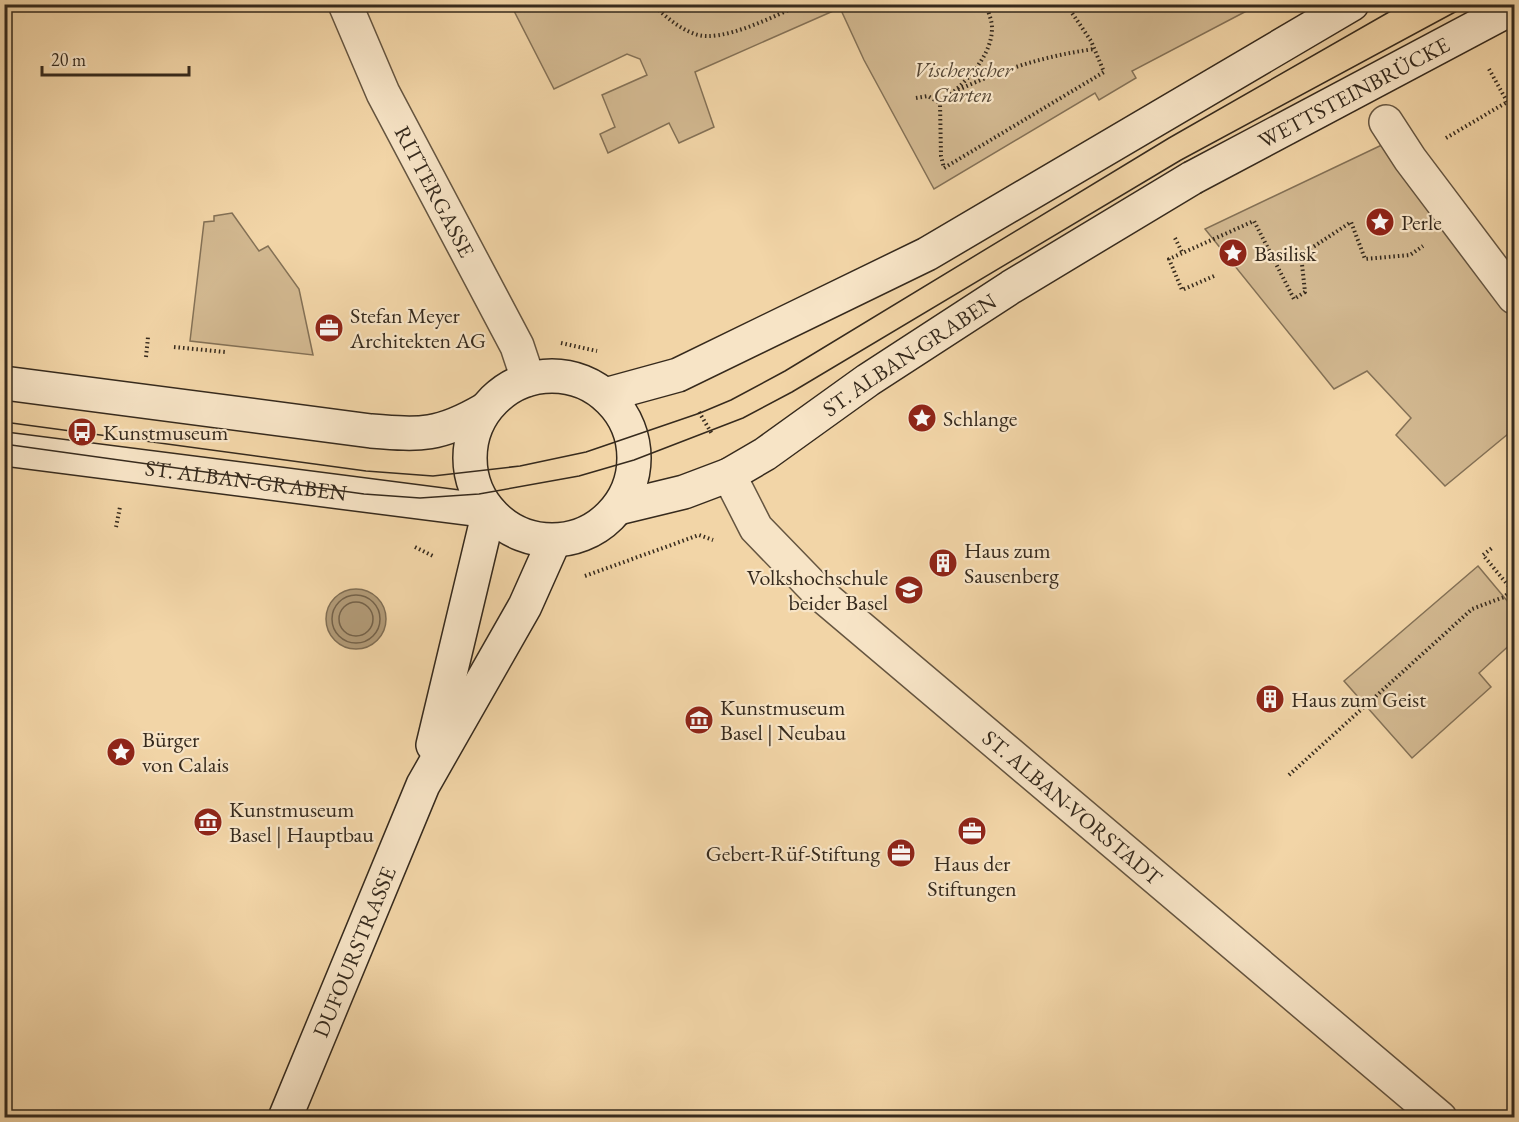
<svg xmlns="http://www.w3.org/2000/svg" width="1519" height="1122" viewBox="0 0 1519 1122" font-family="'EB Garamond',serif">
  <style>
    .green { fill: #d2b890; stroke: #847156; stroke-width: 1.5 }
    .water { fill: #b29b78; stroke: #806e54; stroke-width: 1.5 }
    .pier { fill: #f2d5a7 }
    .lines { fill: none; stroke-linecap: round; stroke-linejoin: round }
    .shore { stroke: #74624a; stroke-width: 1.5 }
    .street-casing { stroke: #655540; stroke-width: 36 }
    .secondary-casing { stroke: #362a1d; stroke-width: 36 }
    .path { stroke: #362a1d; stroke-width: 4; stroke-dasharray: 1.5 3; stroke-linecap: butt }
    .street { stroke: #f7e4c6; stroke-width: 33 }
    .secondary { stroke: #f7e4c6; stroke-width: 33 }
    .tram { stroke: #362a1d; stroke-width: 1.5 }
    .secondary-bridge-casing { stroke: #362a1d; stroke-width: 36; stroke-linecap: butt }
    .secondary-bridge { stroke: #f7e4c6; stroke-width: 33 }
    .labels { text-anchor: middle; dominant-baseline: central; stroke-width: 4.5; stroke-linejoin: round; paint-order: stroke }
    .park-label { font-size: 22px; font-style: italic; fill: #554634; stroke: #f7e4c6 }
    .street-label { font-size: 22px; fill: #362a1d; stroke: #f7e4c6 }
    .poi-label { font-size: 22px; fill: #362a1d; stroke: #f7e4c6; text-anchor: start }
  </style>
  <rect width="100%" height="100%" fill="#f2d5a7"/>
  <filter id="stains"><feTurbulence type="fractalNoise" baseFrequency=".00333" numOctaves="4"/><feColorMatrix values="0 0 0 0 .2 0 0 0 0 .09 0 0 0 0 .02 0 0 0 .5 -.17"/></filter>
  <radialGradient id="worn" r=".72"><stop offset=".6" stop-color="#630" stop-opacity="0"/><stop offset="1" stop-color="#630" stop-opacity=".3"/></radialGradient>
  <!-- green -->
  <g class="green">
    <path d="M 520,5 L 520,4 L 1258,5 L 1132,71 L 1136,78 L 1099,100 L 1095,93 L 934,189 L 864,60 L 840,8 L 695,72 L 714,127 L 679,143 L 669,123 L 608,153 L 600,134 L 615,127 L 602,95 L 647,75 L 640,59 L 627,54 L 554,89 L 512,7 Z"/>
    <path d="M 1386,143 L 1514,321 L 1514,429 L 1445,486 L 1396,435 L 1411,418 L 1367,371 L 1334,389 L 1205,229 Z"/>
    <path d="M 232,213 L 259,251 L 268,246 L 299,289 L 313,355 L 190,341 L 204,222 L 214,221 L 214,216 Z"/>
    <path d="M 1478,566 L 1514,609 L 1514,641 L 1479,673 L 1491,687 L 1412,758 L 1344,681 Z"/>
  </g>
  <!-- water -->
  <circle class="water" cx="356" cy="619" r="30"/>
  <!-- pier -->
  <path class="pier" d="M 1476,4 L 1514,5 L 1514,61 L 1510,63 Z"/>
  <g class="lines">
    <!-- shore -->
    <g class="shore">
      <circle cx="356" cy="619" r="24"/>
      <circle cx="356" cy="619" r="17"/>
    </g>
    <!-- street casing -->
    <g class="street-casing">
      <g id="street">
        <path id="s1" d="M 345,4 L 383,93 L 517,346 L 528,379"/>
        <path d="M 1386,122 L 1410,159 L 1514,297"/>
        <path id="s2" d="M 729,475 L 756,528 L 818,592 L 1440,1118"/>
      </g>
    </g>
    <!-- secondary casing -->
    <g class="secondary-casing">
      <g id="secondary">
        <circle cx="552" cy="458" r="82"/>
        <path d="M 4,383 L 371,431 C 422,435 439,436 484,410"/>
        <path d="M 605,395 L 678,375 L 927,254 L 1352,4"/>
        <path id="s3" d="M 4,449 L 489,511"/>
        <path id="s4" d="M 618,508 L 684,492 L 729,475 L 765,454 L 868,380 L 1011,287 L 1192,178"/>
        <path d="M 433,745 L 489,511"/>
        <path id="s5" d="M 285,1118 L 423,785 L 525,606 L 554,541"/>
      </g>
    </g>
    <!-- path -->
    <g class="path">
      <path d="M 652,4 C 665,16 678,28 695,34 C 721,44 776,15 802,4"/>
      <path d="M 986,4 C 988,12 992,20 992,28 C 992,58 962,86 940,103 L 941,156 L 944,168 L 1104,72 L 1091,41 L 1066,4"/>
      <path d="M 1489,69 L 1514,114"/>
      <path d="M 958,90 C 1003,69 1045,56 1094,49"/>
      <path d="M 916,98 L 928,96 L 940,103"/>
      <path d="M 1446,138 L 1507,102"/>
      <path d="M 1175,238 L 1183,254"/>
      <path d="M 1214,276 L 1182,290 L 1169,259 L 1254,221 L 1294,299 L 1305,292 L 1301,255 L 1351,222 L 1365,259 L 1410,255 L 1423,246"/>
      <path d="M 561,343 L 597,351"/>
      <path d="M 174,347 L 225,352"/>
      <path d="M 146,357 L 148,337"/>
      <path d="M 699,412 L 712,434"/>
      <path d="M 116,527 L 120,507"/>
      <path d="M 415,547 L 435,557"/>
      <path d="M 585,576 L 699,535 L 713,540"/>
      <path d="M 1289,775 L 1472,609 L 1504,597 L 1512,590 L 1483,555 L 1492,548"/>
    </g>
    <!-- street -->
    <use href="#street" class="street"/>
    <!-- secondary -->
    <use href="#secondary" class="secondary"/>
    <!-- tram -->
    <g class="tram">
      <path d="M 4,422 L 366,471 L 433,476 L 520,466 L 586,452 L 700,413 L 731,400 L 785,371 L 1169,138 L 1403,4"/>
      <path d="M 4,444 L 364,494 L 420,498 L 479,494 L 579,476 L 634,460 L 743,418 L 792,392 L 1181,160 L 1470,4"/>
    </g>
    <!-- secondary-bridge casing -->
    <g class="secondary-bridge-casing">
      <g id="secondary-bridge">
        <path id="s6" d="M 1192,178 L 1514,7"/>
      </g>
    </g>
    <!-- secondary-bridge -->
    <use href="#secondary-bridge" class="secondary-bridge"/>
  </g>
  <!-- icons -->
  <defs>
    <g id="sight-disc" transform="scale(1.5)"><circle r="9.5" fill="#8f2418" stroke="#f7e4c6"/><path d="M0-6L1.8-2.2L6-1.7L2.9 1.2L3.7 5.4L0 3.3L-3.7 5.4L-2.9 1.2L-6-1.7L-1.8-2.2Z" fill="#fff"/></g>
    <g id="office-disc" transform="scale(1.5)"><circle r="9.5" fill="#8f2418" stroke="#f7e4c6"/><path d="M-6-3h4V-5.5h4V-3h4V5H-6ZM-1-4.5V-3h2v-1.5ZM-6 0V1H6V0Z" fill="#fff"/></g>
    <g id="bus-disc" transform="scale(1.5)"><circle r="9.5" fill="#8f2418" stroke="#f7e4c6"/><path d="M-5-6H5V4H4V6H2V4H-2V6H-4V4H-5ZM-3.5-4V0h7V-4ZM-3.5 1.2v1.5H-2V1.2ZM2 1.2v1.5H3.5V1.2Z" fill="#fff"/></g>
    <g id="building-disc" transform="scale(1.5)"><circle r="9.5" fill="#8f2418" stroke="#f7e4c6"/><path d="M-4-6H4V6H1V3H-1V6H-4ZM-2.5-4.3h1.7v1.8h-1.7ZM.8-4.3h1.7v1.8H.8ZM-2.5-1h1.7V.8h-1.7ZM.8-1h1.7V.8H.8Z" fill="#fff"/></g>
    <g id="school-disc" transform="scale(1.5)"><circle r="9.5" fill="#8f2418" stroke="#f7e4c6"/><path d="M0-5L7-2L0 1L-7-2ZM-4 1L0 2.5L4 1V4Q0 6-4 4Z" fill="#fff"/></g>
    <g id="museum-disc" transform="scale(1.5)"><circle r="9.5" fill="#8f2418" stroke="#f7e4c6"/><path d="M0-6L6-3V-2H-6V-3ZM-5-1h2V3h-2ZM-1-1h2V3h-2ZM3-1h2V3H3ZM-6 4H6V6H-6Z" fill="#fff"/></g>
  </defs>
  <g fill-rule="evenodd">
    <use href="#sight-disc" x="1380" y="222"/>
    <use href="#sight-disc" x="1233" y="253"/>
    <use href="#office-disc" x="329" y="328"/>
    <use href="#sight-disc" x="922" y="418"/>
    <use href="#bus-disc" x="82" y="432"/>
    <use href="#building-disc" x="943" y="563"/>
    <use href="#school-disc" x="909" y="590"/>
    <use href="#building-disc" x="1270" y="699"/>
    <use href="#museum-disc" x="699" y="720"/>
    <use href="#sight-disc" x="121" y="752"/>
    <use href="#museum-disc" x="208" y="822"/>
    <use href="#office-disc" x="972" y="831"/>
    <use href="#office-disc" x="901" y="853"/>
  </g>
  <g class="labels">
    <!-- park labels -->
    <g class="park-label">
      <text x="963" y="69">Vischerscher<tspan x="963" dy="25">Garten</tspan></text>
    </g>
    <!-- street labels -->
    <g class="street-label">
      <text stroke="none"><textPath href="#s6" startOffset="183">WETTSTEINBRÜCKE</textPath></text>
      <text stroke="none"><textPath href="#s1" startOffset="208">RITTERGASSE</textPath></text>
      <text stroke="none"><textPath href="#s4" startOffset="333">ST. ALBAN-GRABEN</textPath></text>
      <text stroke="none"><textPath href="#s3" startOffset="244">ST. ALBAN-GRABEN</textPath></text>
      <text stroke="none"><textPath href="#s2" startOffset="482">ST. ALBAN-VORSTADT</textPath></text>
      <text stroke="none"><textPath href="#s5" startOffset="180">DUFOURSTRASSE</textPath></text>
    </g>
    <!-- poi labels -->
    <g class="poi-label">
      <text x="1401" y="222">Perle</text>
      <text x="1254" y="253">Basilisk</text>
      <text x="350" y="315">Stefan Meyer<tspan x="350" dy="25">Architekten AG</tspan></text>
      <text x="943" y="418">Schlange</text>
      <text x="103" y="432">Kunstmuseum</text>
      <text x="964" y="550">Haus zum<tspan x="964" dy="25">Sausenberg</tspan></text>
      <text x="888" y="577" text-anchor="end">Volkshochschule<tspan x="888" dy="25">beider Basel</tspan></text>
      <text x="1291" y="699">Haus zum Geist</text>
      <text x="720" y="707">Kunstmuseum<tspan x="720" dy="25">Basel | Neubau</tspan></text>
      <text x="142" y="739">Bürger<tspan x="142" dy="25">von Calais</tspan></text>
      <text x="229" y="809">Kunstmuseum<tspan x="229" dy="25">Basel | Hauptbau</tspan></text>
      <text x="880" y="853" text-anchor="end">Gebert-Rüf-Stiftung</text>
      <text x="972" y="863" text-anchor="middle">Haus der<tspan x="972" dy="25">Stiftungen</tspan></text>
    </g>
  </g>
  <!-- margin -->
  <rect width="1519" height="1122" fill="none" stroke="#f2d5a7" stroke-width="24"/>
  <rect x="6" y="6" width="1507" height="1110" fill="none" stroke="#362a1d" stroke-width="3"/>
  <rect x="12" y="12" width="1495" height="1098" fill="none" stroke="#362a1d" stroke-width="1.5"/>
  <!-- scale -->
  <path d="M42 66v9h147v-9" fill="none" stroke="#362a1d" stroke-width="3"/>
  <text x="51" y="66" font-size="18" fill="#362a1d" stroke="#f7e4c6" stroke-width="4.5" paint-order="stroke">20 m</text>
  <rect width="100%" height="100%" filter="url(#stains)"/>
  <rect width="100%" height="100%" fill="url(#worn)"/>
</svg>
